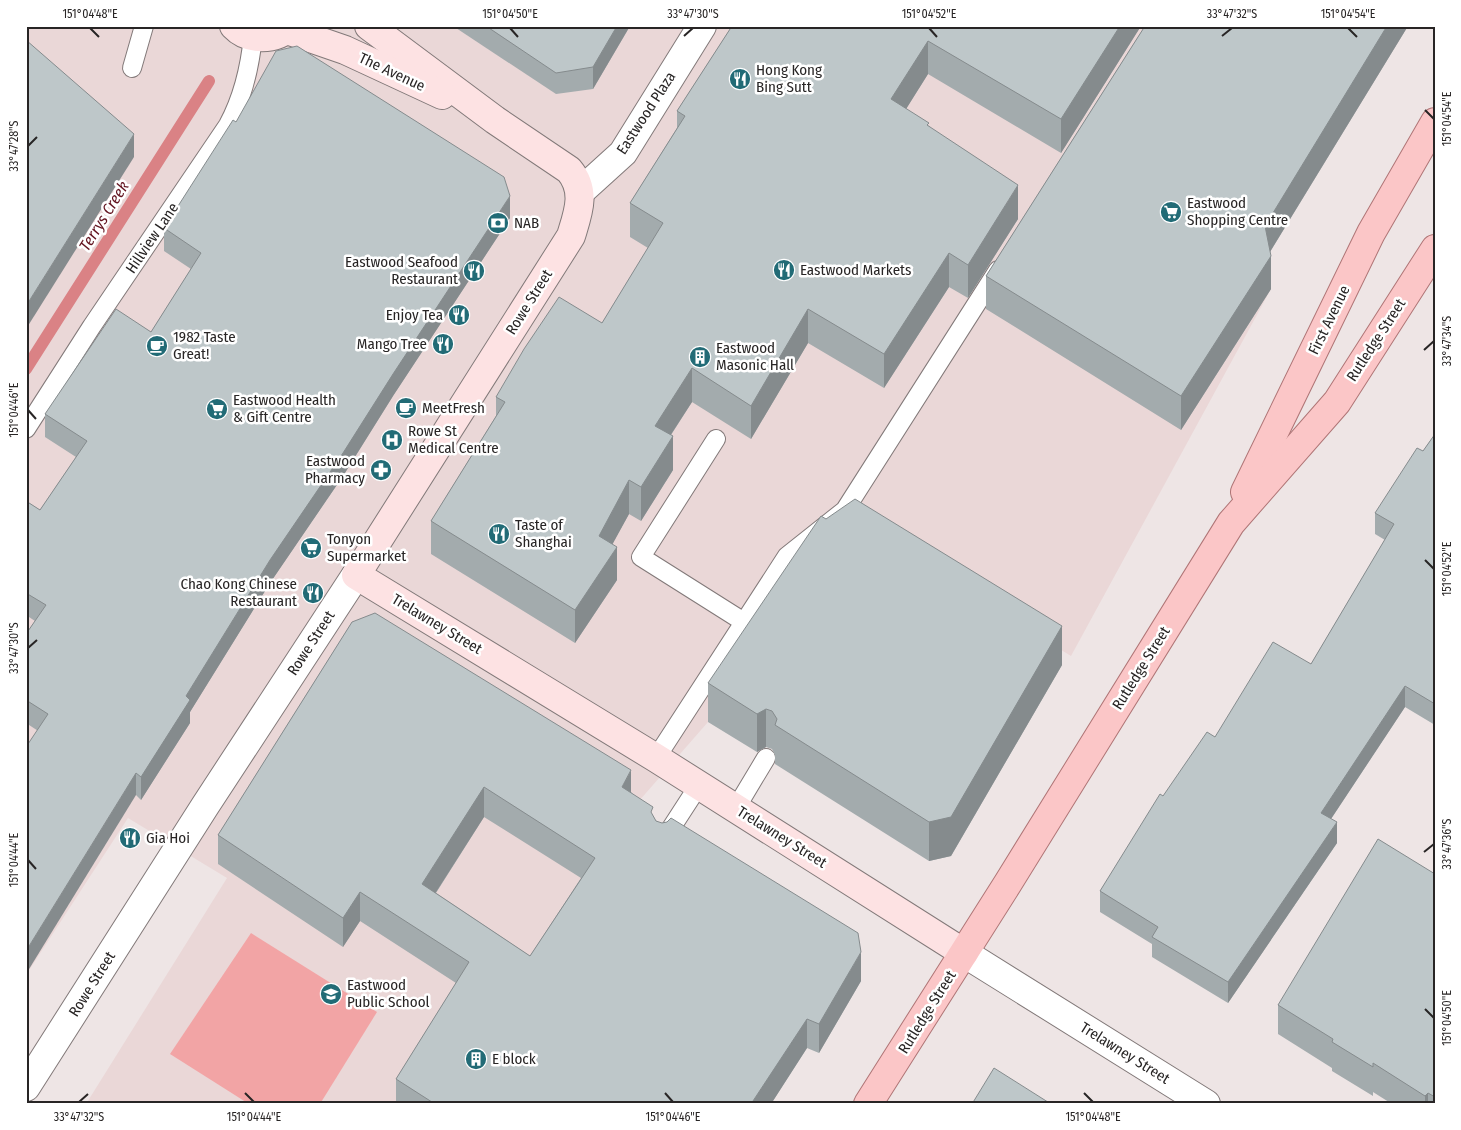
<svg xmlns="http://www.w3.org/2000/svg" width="1461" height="1130" viewBox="0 0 1461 1130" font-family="'Fira Sans Condensed',sans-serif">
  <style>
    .built { fill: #ead7d7 }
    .park { fill: #f2a4a5 }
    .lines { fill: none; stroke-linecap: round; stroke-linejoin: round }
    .stream { stroke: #da8285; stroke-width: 12 }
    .lane-casing { stroke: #827979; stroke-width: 20 }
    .street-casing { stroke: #827979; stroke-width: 30 }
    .secondary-casing { stroke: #827979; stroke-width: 30 }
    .primary-casing { stroke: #af7576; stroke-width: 30 }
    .lane { stroke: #fff; stroke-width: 18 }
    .street { stroke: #fff; stroke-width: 28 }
    .secondary { stroke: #fde2e3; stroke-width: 28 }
    .primary { stroke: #fbc6c7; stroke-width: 28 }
    .wall { fill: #a3abad; fill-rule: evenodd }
    .shaded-wall { fill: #858b8d }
    .building { fill: #bec7c9; stroke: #858b8d; fill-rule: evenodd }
    .ticks { fill: none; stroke: #282525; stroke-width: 2 }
    .labels { text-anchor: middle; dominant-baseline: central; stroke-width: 5; stroke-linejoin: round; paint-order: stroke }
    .poi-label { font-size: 15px; fill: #282525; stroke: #fff; text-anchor: start }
    .street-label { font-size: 15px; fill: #282525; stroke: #fff }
    .water-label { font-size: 16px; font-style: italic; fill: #631420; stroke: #fff }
    .neatline { fill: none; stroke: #282525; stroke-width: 2 }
    .ticks-label { font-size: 12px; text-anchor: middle; fill: #282525 }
  </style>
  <rect width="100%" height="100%" fill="#eee5e5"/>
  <!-- built -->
  <path class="built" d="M 26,26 L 1408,26 L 1265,260 L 1271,289 L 1071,656 L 838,513 L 708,722 L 625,817 L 600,1104 L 86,1104 L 227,878 L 128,818 L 26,975 Z"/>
  <!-- park -->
  <path class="park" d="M 251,933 L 377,1012 L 320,1104 L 249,1104 L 170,1054 Z"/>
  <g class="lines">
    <!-- stream -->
    <path class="stream" d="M 26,369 L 209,81"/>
    <!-- lane casing -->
    <g class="lane-casing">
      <g id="lane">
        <path d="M 132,68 L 144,26"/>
        <path d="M 26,429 L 92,326 L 228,125 C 242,99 250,67 253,36"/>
        <path d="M 716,439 L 641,557 L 744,622"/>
        <path d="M 656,758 L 787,556 L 845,510 L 998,270"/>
        <path d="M 736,808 L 766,758"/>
        <path d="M 664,839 L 699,785"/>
      </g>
    </g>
    <!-- street casing -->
    <g class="street-casing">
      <g id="street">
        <path d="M 580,192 L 623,153 L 702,26"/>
        <path d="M 964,953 L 1206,1104"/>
        <path d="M 26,1087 L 205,806 L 356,575"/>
      </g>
    </g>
    <!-- secondary casing -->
    <g class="secondary-casing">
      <g id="secondary">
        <path d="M 234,26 C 248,41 276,41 290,26"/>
        <path d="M 369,26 L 495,120 L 569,170 C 587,191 578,213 571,236 L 356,575 L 656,758 L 964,953"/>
        <path d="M 287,30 L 345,50 L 442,95"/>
      </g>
    </g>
    <!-- primary casing -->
    <g class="primary-casing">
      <g id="primary">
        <path d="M 1245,492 L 1371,233 L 1435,122"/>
        <path d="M 868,1104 L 1008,883 L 1231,523 L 1337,402 L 1435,249"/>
      </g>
    </g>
    <!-- lane -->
    <use href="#lane" class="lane"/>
    <!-- street -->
    <use href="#street" class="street"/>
    <!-- secondary -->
    <use href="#secondary" class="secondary"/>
    <!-- primary -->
    <use href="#primary" class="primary"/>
  </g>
  <!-- wall -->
  <g class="wall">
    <path d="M 453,26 L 630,26 L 593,89 L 556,94 Z"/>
    <path d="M 732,26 L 1141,26 L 1061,153 L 928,74 L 906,109 L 929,126 L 1018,219 L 968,298 L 949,287 L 884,388 L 808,343 L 751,439 L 692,402 L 671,435 L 673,470 L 641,521 L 629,514 L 612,544 L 617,580 L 575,643 L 431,554 L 431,521 L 496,416 L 496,397 L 602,323 L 648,248 L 630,237 L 630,203 L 677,128 L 677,111 Z"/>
    <path d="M 1145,26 L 1408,26 L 1270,252 L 1271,289 L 1181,430 L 986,309 L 986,276 Z"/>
    <path d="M 236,122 L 510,218 L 393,396 L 343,476 L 270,583 L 190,712 L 190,723 L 141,800 L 136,795 L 26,723 L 26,634 L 35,621 L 26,615 L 26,501 L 40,510 L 76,457 L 45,437 L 45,414 L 151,332 L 191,269 L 164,251 L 164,228 Z"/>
    <path d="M 1435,434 L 1435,725 L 1405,707 L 1331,819 L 1337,843 L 1228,1003 L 1152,957 L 1152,944 L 1100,912 L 1100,891 L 1163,796 L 1215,737 L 1311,664 L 1385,540 L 1375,534 L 1375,513 L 1423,451 Z"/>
    <path d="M 352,622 L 631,792 L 653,816 L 656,821 L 861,981 L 819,1053 L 807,1048 L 771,1104 L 396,1104 L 396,1079 L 456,983 L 360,921 L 343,947 L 218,864 L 218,835 ZM 484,817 L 581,878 L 530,956 L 436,893 Z"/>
    <path d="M 1062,665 L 951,856 L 929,861 L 775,764 L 775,755 L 772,749 L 766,747 L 757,752 L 708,722 L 708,683 Z"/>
    <path d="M 1435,874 L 1435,1104 L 1392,1104 L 1373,1092 L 1373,1096 L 1332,1071 L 1332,1068 L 1278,1034 L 1278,1005 Z"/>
  </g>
  <!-- shaded-wall -->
  <g class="shaded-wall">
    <path d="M 617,26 L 630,26 L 593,89 L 593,67 Z"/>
    <path d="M 1120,26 L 1141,26 L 1061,153 L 1061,119 Z"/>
    <path d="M 1387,26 L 1408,26 L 1265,260 L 1265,226 Z"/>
    <path d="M 928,41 L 928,74 L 891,133 L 891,99 Z"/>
    <path d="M 134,134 L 134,157 L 26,329 L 26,306 Z"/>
    <path d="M 1018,185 L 1018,219 L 968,298 L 968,265 Z"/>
    <path d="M 510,196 L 510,218 L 393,396 L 343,476 L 270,583 L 190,712 L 190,723 L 141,800 L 141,777 L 186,696 L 270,560 Z"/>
    <path d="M 949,253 L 949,287 L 884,388 L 884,354 Z"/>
    <path d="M 1271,256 L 1271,289 L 1181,430 L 1181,396 Z"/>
    <path d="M 808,309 L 808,343 L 751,439 L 751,406 Z"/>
    <path d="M 692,368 L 692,402 L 655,459 L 655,426 Z"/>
    <path d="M 673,436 L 673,470 L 641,521 L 641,487 Z"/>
    <path d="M 629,480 L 629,514 L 599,569 L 599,536 Z"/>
    <path d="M 617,547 L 617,580 L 575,643 L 575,610 Z"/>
    <path d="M 1062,626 L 1062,665 L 951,856 L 929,861 L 929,822 Z"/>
    <path d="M 1405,686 L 1405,707 L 1321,834 L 1321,813 Z"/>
    <path d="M 766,709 L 766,747 L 757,752 L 757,714 Z"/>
    <path d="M 631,770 L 631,800 L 622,787 Z"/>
    <path d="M 136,773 L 136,795 L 26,974 L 26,951 Z"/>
    <path d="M 484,787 L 484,817 L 422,914 L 422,884 Z"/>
    <path d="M 1337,822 L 1337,843 L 1228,1003 L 1228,982 Z"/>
    <path d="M 360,892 L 360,921 L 343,947 L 343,918 Z"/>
    <path d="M 861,952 L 861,981 L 819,1053 L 819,1024 Z"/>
    <path d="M 807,1019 L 807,1048 L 771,1104 L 751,1104 Z"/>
    <path d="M 1428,1093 L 1428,1104 L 1425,1104 L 1425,1096 Z"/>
  </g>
  <!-- building -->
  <g class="building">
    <path d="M 486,26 L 617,26 L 593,67 L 556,73 Z"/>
    <path d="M 732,26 L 1120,26 L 1061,119 L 928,41 L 891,99 L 929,123 L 927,125 L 1018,185 L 968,265 L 949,253 L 884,354 L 808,309 L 751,406 L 692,368 L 655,426 L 673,436 L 641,487 L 629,480 L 599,536 L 617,547 L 575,610 L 431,521 L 505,402 L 496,397 L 524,349 L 559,297 L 602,323 L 663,223 L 630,203 L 685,116 L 677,111 Z"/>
    <path d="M 1145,26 L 1387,26 L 1265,226 L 1271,256 L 1181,396 L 986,276 Z"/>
    <path d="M 26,40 L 134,134 L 26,306 Z"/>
    <path d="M 297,46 L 504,177 L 510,196 L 393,374 L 343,453 L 270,560 L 186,696 L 190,700 L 141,777 L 136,773 L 26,951 L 26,747 L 48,714 L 26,700 L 26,634 L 46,605 L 26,593 L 26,501 L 40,510 L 87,441 L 45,414 L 116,309 L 151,332 L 201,253 L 164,228 L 233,120 L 236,122 L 276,51 Z"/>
    <path d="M 1435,434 L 1435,704 L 1405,686 L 1321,813 L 1337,822 L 1228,982 L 1152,937 L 1158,927 L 1100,891 L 1160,794 L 1163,796 L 1207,732 L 1215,737 L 1273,642 L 1311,664 L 1394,524 L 1375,513 L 1417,448 L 1423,451 Z"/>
    <path d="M 855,499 L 1062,626 L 951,817 L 929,822 L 775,725 L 777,719 L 772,711 L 766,709 L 757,714 L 708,683 L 821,516 L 826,519 Z"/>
    <path d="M 375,613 L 631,770 L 622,787 L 653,807 L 651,812 L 656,821 L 662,823 L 667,822 L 671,818 L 858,933 L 861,952 L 819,1024 L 807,1019 L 751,1104 L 435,1104 L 396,1079 L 469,962 L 360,892 L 343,918 L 218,835 L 352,622 ZM 484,787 L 595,858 L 530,956 L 422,884 Z"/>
    <path d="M 1378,839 L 1435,874 L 1435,1097 L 1428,1093 L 1425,1096 L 1373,1063 L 1373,1067 L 1332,1042 L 1333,1039 L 1278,1005 Z"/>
    <path d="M 994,1068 L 1051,1104 L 972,1104 Z"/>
  </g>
  <!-- ticks -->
  <path class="ticks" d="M 90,28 L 99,37M 510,28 L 518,37M 929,28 L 937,37M 1348,28 L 1357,37M 684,36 L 693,28M 1222,36 L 1232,28M 1425,110 L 1434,119M 28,146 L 37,137M 1424,350 L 1434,341M 28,410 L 36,419M 1425,560 L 1434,569M 28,648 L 37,640M 1424,852 L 1434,844M 28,860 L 36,869M 1425,1009 L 1434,1018M 245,1093 L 254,1102M 665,1093 L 673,1102M 1084,1093 L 1093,1102M 79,1102 L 88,1094"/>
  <!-- icons -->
  <defs>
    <g id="restaurant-disc" transform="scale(1.125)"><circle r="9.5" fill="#226b76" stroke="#fff"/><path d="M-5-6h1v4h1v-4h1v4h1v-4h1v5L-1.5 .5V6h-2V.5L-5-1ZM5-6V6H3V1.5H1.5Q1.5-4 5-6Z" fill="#fff"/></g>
    <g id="supermarket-disc" transform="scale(1.125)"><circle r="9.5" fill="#226b76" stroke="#fff"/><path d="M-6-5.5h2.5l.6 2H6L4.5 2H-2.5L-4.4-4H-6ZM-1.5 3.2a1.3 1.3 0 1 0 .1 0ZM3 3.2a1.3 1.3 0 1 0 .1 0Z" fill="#fff"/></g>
    <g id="bank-disc" transform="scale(1.125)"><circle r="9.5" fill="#226b76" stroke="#fff"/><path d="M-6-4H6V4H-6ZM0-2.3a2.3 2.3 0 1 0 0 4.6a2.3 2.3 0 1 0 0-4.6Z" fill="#fff"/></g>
    <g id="cafe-disc" transform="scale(1.125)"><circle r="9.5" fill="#226b76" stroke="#fff"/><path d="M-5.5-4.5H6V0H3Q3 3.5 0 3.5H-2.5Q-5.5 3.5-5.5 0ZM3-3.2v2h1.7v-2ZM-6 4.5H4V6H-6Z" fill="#fff"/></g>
    <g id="building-disc" transform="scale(1.125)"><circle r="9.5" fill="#226b76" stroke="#fff"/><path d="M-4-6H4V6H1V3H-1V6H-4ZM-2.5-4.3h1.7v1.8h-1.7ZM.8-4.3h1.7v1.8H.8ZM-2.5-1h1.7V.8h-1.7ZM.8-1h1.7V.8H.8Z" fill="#fff"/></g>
    <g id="hospital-disc" transform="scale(1.125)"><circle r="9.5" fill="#226b76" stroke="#fff"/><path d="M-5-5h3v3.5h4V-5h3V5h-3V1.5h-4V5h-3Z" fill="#fff"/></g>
    <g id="pharmacy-disc" transform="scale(1.125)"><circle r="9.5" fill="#226b76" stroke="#fff"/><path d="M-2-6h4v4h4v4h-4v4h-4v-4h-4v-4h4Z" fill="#fff"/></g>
    <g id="school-disc" transform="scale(1.125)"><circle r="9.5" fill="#226b76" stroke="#fff"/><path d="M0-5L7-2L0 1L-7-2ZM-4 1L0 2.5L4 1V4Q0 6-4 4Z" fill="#fff"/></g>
  </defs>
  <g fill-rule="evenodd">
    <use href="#restaurant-disc" x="740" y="79"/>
    <use href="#supermarket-disc" x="1171" y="212"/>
    <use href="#bank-disc" x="498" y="223"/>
    <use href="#restaurant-disc" x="784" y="270"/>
    <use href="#restaurant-disc" x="474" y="271"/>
    <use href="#restaurant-disc" x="459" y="315"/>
    <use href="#restaurant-disc" x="443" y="344"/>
    <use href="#cafe-disc" x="157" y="346"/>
    <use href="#building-disc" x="700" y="357"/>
    <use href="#cafe-disc" x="406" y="408"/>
    <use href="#supermarket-disc" x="217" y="409"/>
    <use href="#hospital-disc" x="392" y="440"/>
    <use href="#pharmacy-disc" x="381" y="470"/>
    <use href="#restaurant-disc" x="499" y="534"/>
    <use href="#supermarket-disc" x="311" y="548"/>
    <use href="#restaurant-disc" x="313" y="593"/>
    <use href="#restaurant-disc" x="130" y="838"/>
    <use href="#school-disc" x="331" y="994"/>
    <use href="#building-disc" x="476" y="1059"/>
  </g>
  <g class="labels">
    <!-- poi labels -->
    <g class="poi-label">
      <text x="756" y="70">Hong Kong<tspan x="756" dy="17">Bing Sutt</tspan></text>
      <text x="1187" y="203">Eastwood<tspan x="1187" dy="17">Shopping Centre</tspan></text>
      <text x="514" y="223">NAB</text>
      <text x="458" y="262" text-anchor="end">Eastwood Seafood<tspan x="458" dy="17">Restaurant</tspan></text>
      <text x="800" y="270">Eastwood Markets</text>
      <text x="443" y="315" text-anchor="end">Enjoy Tea</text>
      <text x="173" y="337">1982 Taste<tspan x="173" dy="17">Great!</tspan></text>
      <text x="427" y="344" text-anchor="end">Mango Tree</text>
      <text x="716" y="348">Eastwood<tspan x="716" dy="17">Masonic Hall</tspan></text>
      <text x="233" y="400">Eastwood Health<tspan x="233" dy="17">&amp; Gift Centre</tspan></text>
      <text x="422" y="408">MeetFresh</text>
      <text x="408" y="431">Rowe St<tspan x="408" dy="17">Medical Centre</tspan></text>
      <text x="365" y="461" text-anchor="end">Eastwood<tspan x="365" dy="17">Pharmacy</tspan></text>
      <text x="515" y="525">Taste of<tspan x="515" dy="17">Shanghai</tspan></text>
      <text x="327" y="539">Tonyon<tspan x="327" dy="17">Supermarket</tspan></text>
      <text x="297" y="584" text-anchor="end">Chao Kong Chinese<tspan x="297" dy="17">Restaurant</tspan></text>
      <text x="146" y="838">Gia Hoi</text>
      <text x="347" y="985">Eastwood<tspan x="347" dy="17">Public School</tspan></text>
      <text x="492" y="1059">E block</text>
    </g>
    <!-- street labels -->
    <g class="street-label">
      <text transform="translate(392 72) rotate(25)">The Avenue</text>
      <text transform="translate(646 113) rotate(-57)">Eastwood Plaza</text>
      <text transform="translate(152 238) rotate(-56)">Hillview Lane</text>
      <text transform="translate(529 302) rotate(-58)">Rowe Street</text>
      <text transform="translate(1329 320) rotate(-64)">First Avenue</text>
      <text transform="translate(1376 340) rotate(-57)">Rutledge Street</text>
      <text transform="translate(437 624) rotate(31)">Trelawney Street</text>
      <text transform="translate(311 643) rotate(-57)">Rowe Street</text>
      <text transform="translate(1141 668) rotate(-58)">Rutledge Street</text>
      <text transform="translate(782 837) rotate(32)">Trelawney Street</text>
      <text transform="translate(92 984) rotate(-58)">Rowe Street</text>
      <text transform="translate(927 1012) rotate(-58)">Rutledge Street</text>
      <text transform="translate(1125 1053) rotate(32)">Trelawney Street</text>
    </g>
    <!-- water labels -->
    <g class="water-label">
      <text transform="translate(104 216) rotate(-58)">Terrys Creek</text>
    </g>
  </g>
  <!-- border -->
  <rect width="1461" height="1130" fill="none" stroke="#ffffff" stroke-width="55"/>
  <rect x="28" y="28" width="1406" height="1074" class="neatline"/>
  <g class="ticks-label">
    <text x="90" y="18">151°04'48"E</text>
    <text x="510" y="18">151°04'50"E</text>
    <text x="693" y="18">33°47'30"S</text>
    <text x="929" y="18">151°04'52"E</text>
    <text x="1232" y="18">33°47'32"S</text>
    <text x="1348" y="18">151°04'54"E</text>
    <text transform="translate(1447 119) rotate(-90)" y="4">151°04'54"E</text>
    <text transform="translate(14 146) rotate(-90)" y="4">33°47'28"S</text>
    <text transform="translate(1447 341) rotate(-90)" y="4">33°47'34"S</text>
    <text transform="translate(14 410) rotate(-90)" y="4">151°04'46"E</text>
    <text transform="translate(1447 569) rotate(-90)" y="4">151°04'52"E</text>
    <text transform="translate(14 648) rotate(-90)" y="4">33°47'30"S</text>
    <text transform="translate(1447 844) rotate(-90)" y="4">33°47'36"S</text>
    <text transform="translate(14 860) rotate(-90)" y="4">151°04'44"E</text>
    <text transform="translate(1447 1018) rotate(-90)" y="4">151°04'50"E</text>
    <text x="79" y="1121">33°47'32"S</text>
    <text x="254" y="1121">151°04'44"E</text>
    <text x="673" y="1121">151°04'46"E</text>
    <text x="1093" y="1121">151°04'48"E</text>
  </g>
</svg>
